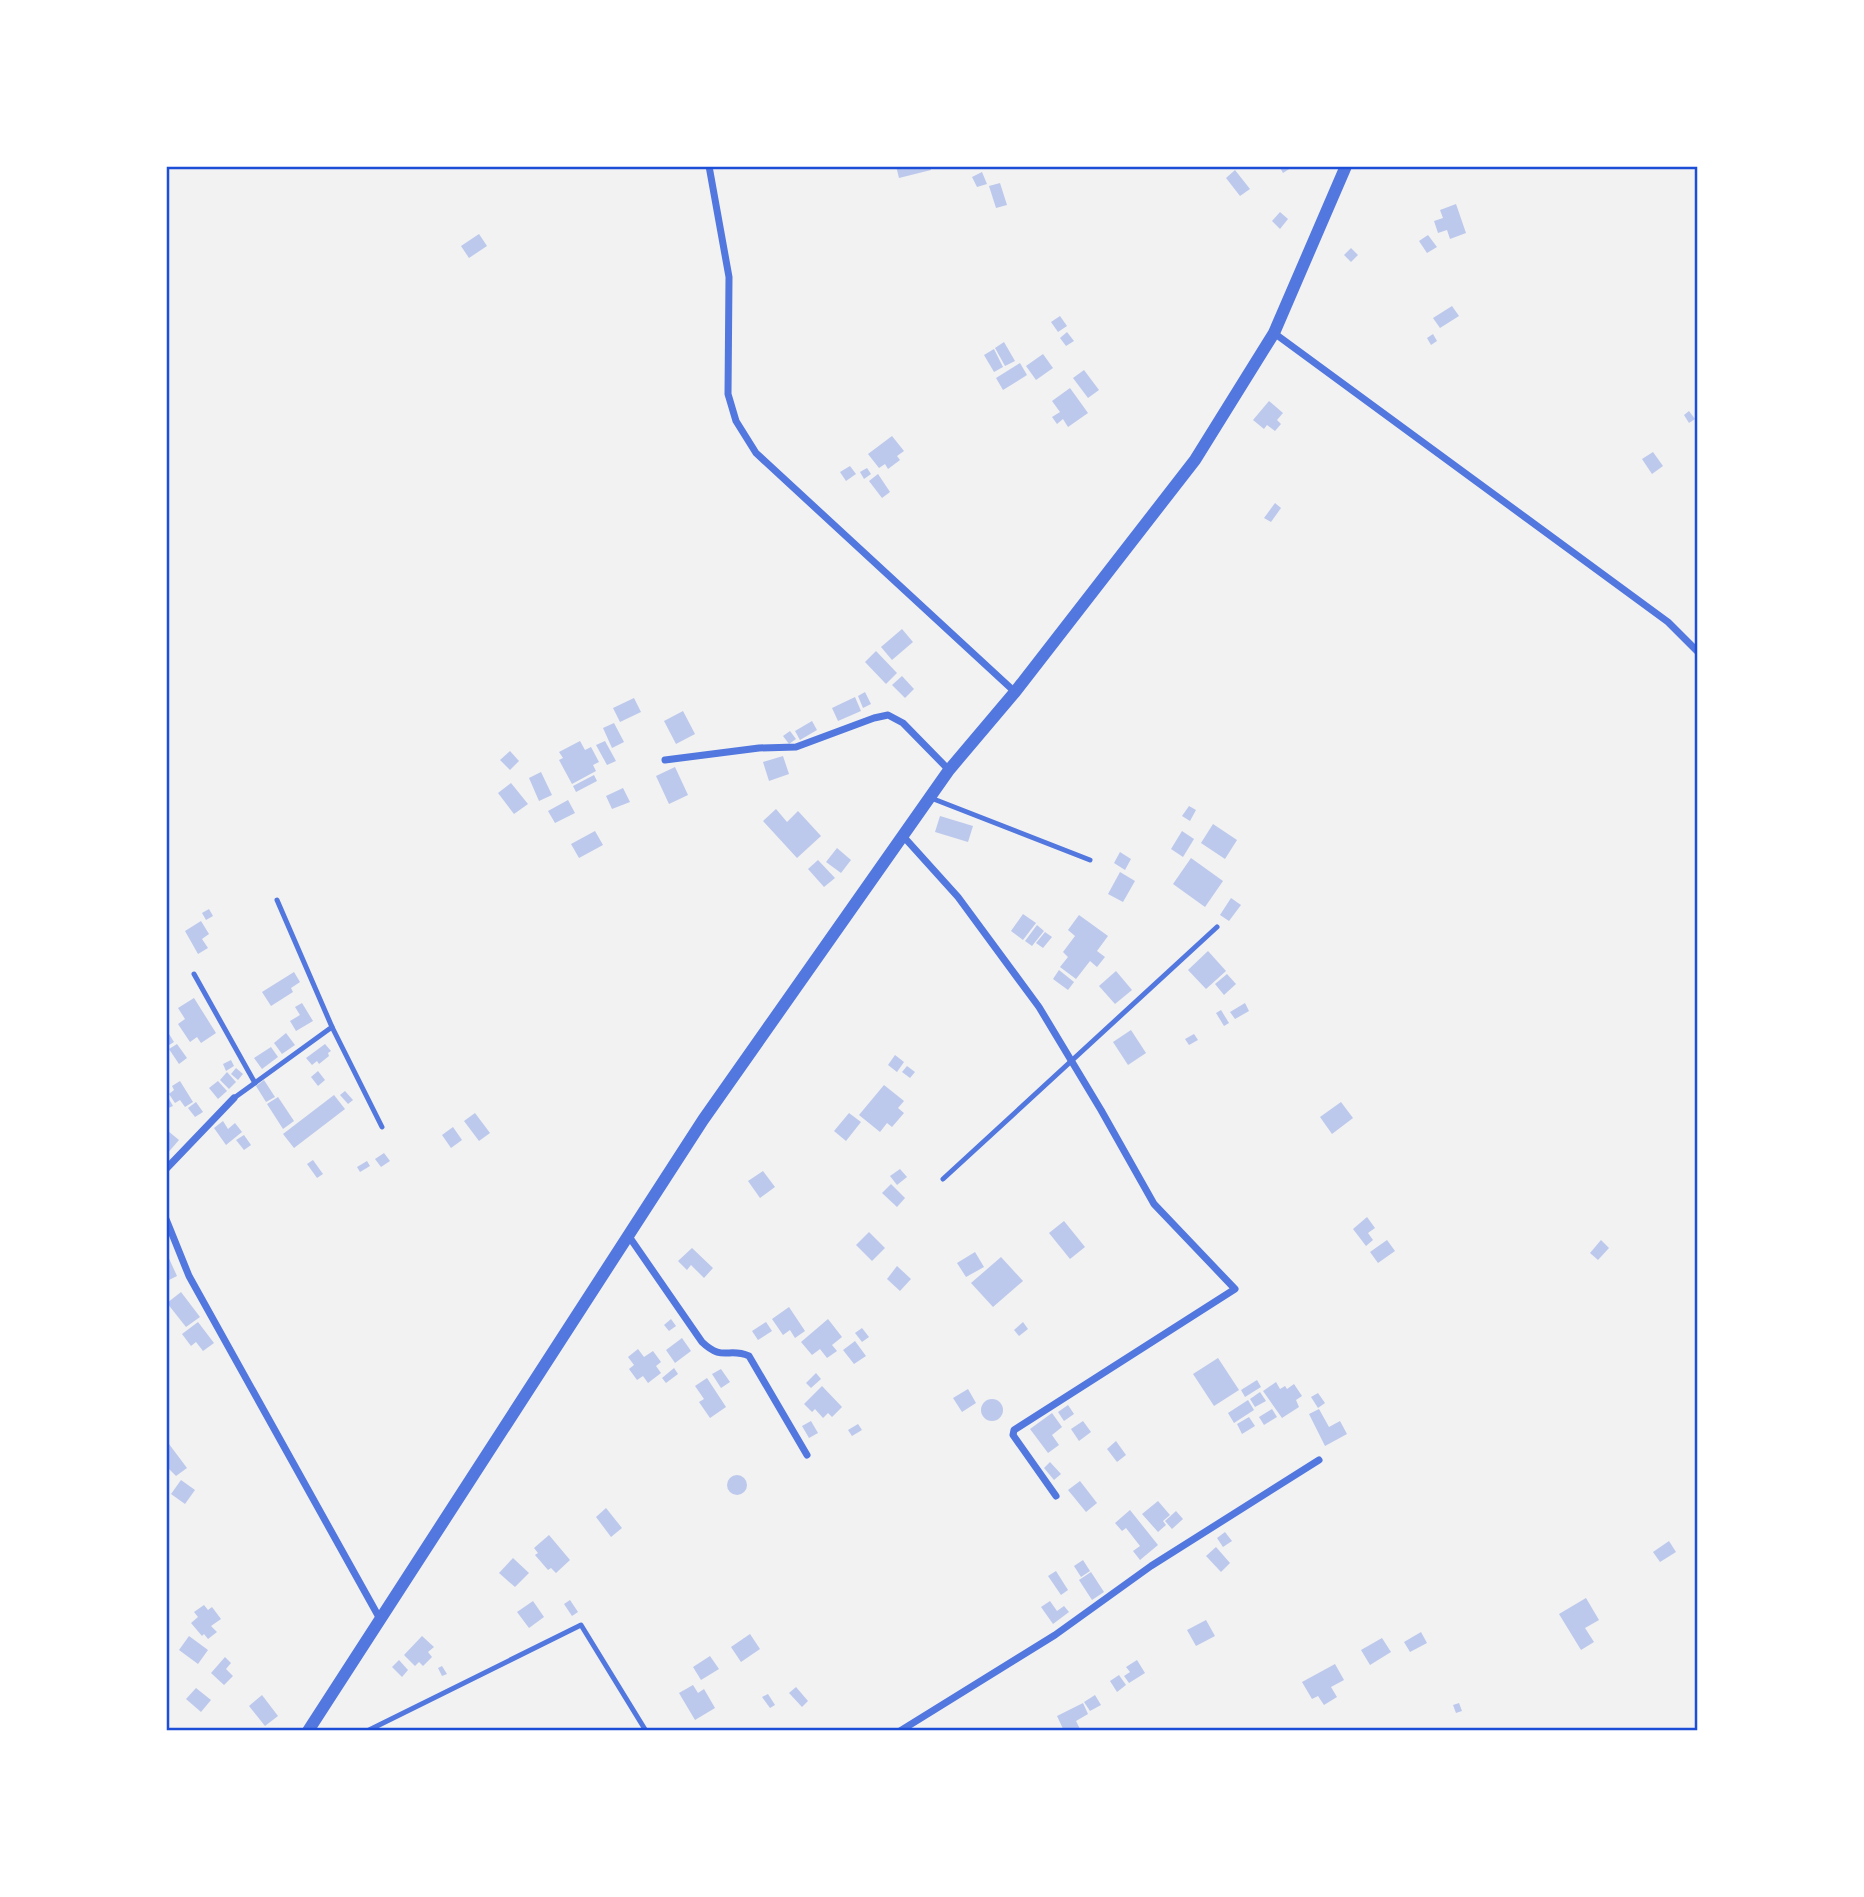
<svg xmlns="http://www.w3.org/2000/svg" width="1864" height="1897" viewBox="0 0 1864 1897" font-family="Lora,serif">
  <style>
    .building { fill: #bdc9ec }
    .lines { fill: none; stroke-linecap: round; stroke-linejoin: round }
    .service { stroke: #5277de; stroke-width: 5 }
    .minor { stroke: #5277de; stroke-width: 7 }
    .tertiary { stroke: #5277de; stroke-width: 12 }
    .neatline { fill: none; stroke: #1d4ed8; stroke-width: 2.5 }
  </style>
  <rect width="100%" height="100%" fill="#f2f2f2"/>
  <!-- building -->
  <g class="building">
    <path d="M 896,166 L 930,166 L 931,170 L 899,178 Z"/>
    <path d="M 1279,166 L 1294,166 L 1283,173 Z"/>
    <path d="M 1235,170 L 1250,189 L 1240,196 L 1226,178 Z"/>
    <path d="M 982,172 L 987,184 L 977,187 L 972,177 Z"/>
    <path d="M 1000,183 L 1007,205 L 996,208 L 989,186 Z"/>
    <path d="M 1456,204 L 1466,233 L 1450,239 L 1447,230 L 1438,233 L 1434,221 L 1443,218 L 1440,210 Z"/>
    <path d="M 1280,212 L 1288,219 L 1280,229 L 1272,221 Z"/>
    <path d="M 479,234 L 487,246 L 469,258 L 461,246 Z"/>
    <path d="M 1428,235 L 1437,247 L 1427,253 L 1419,241 Z"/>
    <path d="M 1351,248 L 1358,255 L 1351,262 L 1344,255 Z"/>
    <path d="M 1452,306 L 1459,316 L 1440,328 L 1433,318 Z"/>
    <path d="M 1060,316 L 1067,326 L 1058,332 L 1051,322 Z"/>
    <path d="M 1067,332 L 1074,341 L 1066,346 L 1060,338 Z"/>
    <path d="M 1433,334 L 1437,341 L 1431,345 L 1427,338 Z"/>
    <path d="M 1004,342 L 1015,361 L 1005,366 L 995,348 Z"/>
    <path d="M 994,349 L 1003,367 L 994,372 L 984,355 Z"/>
    <path d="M 1043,354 L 1053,368 L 1036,380 L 1026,366 Z"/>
    <path d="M 1020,363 L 1027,375 L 1003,390 L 996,378 Z"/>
    <path d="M 1084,370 L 1099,390 L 1088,398 L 1073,378 Z"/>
    <path d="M 1070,388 L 1088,413 L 1068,427 L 1063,419 L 1057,424 L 1052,417 L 1060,412 L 1052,401 Z"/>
    <path d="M 1269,401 L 1283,413 L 1277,420 L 1281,424 L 1275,431 L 1267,425 L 1264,429 L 1253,420 Z"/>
    <path d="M 1689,411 L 1695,419 L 1689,423 L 1684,415 Z"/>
    <path d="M 892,436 L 904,451 L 897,456 L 900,460 L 888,469 L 885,464 L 879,468 L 868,454 Z"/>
    <path d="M 1653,452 L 1663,466 L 1652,474 L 1642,459 Z"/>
    <path d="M 850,466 L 856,474 L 846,481 L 840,472 Z"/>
    <path d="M 867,468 L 871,474 L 864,479 L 860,472 Z"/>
    <path d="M 878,474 L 890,492 L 882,498 L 869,481 Z"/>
    <path d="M 1275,503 L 1281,508 L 1271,522 L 1264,518 Z"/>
    <path d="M 902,629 L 913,642 L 892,660 L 881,647 Z"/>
    <path d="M 876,651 L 897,673 L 886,684 L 865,662 Z"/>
    <path d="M 902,676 L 914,689 L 905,698 L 892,685 Z"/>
    <path d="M 865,692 L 871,704 L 863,708 L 858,696 Z"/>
    <path d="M 855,697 L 861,711 L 838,721 L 832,708 Z"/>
    <path d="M 634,698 L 641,712 L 620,722 L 613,708 Z"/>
    <path d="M 683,711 L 695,734 L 676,744 L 664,721 Z"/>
    <path d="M 812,721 L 817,730 L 800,740 L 795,731 Z"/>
    <path d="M 614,723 L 624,742 L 612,748 L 603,728 Z"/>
    <path d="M 790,731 L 796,739 L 789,744 L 783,736 Z"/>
    <path d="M 580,741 L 585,750 L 591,747 L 599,762 L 593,765 L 596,771 L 572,784 L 559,760 L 563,758 L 559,752 Z"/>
    <path d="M 605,741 L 616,761 L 607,765 L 596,745 Z"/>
    <path d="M 510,751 L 519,761 L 510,770 L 500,760 Z"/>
    <path d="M 783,756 L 789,774 L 769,781 L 763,762 Z"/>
    <path d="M 675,767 L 688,795 L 669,804 L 656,776 Z"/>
    <path d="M 541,772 L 552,795 L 539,801 L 529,778 Z"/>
    <path d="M 594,775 L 597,781 L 576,792 L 573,786 Z"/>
    <path d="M 511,783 L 528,804 L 514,814 L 498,793 Z"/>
    <path d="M 623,788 L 630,802 L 612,809 L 606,796 Z"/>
    <path d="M 568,800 L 575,813 L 555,823 L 548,811 Z"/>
    <path d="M 1189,806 L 1196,810 L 1190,821 L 1182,816 Z"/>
    <path d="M 776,809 L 787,822 L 798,811 L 821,836 L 797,858 L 763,821 Z"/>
    <path d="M 940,816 L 973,826 L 968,842 L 935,832 Z"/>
    <path d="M 1213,824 L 1237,840 L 1225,859 L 1201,843 Z"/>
    <path d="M 595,831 L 603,845 L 579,858 L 571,844 Z"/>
    <path d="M 1182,831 L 1194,839 L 1183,857 L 1171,849 Z"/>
    <path d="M 837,848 L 851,860 L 841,873 L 826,862 Z"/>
    <path d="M 1120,852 L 1131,859 L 1125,870 L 1114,863 Z"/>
    <path d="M 1191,858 L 1223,881 L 1205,907 L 1173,884 Z"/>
    <path d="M 818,860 L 835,878 L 824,887 L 808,869 Z"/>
    <path d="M 1120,872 L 1135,881 L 1123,902 L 1108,894 Z"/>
    <path d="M 1231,898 L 1241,905 L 1229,921 L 1220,915 Z"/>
    <path d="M 209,909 L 213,916 L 206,920 L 202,913 Z"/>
    <path d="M 1023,914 L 1036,923 L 1023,940 L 1011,931 Z"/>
    <path d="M 1079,915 L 1108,936 L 1097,951 L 1105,957 L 1097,967 L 1090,961 L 1076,979 L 1060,967 L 1068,957 L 1063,952 L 1075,936 L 1068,930 Z"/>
    <path d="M 201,921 L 209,934 L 202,939 L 208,948 L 198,954 L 185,931 Z"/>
    <path d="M 1037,925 L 1044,931 L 1032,946 L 1025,941 Z"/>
    <path d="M 1045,932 L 1052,937 L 1043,948 L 1036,943 Z"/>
    <path d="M 1208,951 L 1226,971 L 1206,989 L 1188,970 Z"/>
    <path d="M 1059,970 L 1074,982 L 1068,990 L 1053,979 Z"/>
    <path d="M 1116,971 L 1132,990 L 1115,1004 L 1099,986 Z"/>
    <path d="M 294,972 L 300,982 L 291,988 L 293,992 L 271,1006 L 262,992 Z"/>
    <path d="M 1227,974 L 1236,984 L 1224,995 L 1215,984 Z"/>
    <path d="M 194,998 L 216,1033 L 201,1043 L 197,1037 L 190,1042 L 178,1024 L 185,1019 L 178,1008 Z"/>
    <path d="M 302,1003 L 313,1021 L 296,1031 L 290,1021 L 300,1015 L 295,1007 Z"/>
    <path d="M 1245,1003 L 1249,1011 L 1235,1019 L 1230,1012 Z"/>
    <path d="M 1221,1010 L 1229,1023 L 1224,1026 L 1216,1013 Z"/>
    <path d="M 166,1029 L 174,1042 L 166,1047 Z"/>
    <path d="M 1131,1030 L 1146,1053 L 1128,1065 L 1113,1042 Z"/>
    <path d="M 286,1033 L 295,1045 L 282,1054 L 274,1043 Z"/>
    <path d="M 1194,1034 L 1198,1040 L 1189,1045 L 1185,1039 Z"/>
    <path d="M 177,1044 L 187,1058 L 179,1064 L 169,1049 Z"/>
    <path d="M 325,1044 L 331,1051 L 328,1053 L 329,1056 L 319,1064 L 317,1061 L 312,1065 L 306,1058 Z"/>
    <path d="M 271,1047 L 278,1057 L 262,1069 L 254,1058 Z"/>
    <path d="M 895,1055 L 904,1062 L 897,1072 L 888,1065 Z"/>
    <path d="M 231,1060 L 234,1066 L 226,1071 L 223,1064 Z"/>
    <path d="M 907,1066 L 915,1072 L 910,1078 L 902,1072 Z"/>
    <path d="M 236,1068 L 243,1074 L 238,1080 L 231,1074 Z"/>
    <path d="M 318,1071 L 325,1080 L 318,1086 L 311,1077 Z"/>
    <path d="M 227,1072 L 236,1082 L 229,1089 L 220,1080 Z"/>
    <path d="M 264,1080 L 275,1097 L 266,1102 L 256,1086 Z"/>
    <path d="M 180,1081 L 193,1102 L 185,1107 L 180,1100 L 175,1103 L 169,1094 L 174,1090 L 172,1086 Z"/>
    <path d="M 218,1081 L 227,1091 L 218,1099 L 209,1088 Z"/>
    <path d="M 884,1085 L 904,1101 L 898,1108 L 904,1113 L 892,1127 L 887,1123 L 880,1132 L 859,1115 Z"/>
    <path d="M 345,1091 L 353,1100 L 348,1104 L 340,1095 Z"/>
    <path d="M 166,1094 L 173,1106 L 166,1109 Z"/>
    <path d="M 334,1095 L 345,1109 L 294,1148 L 283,1134 Z"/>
    <path d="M 278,1097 L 294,1121 L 283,1129 L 267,1104 Z"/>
    <path d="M 196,1102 L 203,1112 L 195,1117 L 188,1108 Z"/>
    <path d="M 1341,1102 L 1353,1118 L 1332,1134 L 1320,1117 Z"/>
    <path d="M 475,1113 L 490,1133 L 479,1141 L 464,1121 Z"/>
    <path d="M 849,1113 L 861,1122 L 846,1141 L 834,1131 Z"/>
    <path d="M 223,1121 L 228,1129 L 235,1123 L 242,1132 L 226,1145 L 214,1128 Z"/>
    <path d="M 453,1127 L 462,1140 L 451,1148 L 442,1135 Z"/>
    <path d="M 168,1131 L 179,1140 L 166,1155 L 166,1133 Z"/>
    <path d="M 244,1135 L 251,1145 L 244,1150 L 236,1140 Z"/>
    <path d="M 384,1153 L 390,1161 L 381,1167 L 375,1159 Z"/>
    <path d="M 313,1160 L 323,1174 L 317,1178 L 307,1164 Z"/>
    <path d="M 367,1161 L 370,1166 L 360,1172 L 357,1167 Z"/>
    <path d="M 900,1169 L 907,1177 L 897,1185 L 890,1176 Z"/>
    <path d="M 763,1171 L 775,1187 L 760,1198 L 748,1181 Z"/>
    <path d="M 891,1184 L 905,1198 L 897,1207 L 882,1193 Z"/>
    <path d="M 1367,1217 L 1375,1228 L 1368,1233 L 1373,1240 L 1366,1246 L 1353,1229 Z"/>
    <path d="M 1064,1221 L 1085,1247 L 1070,1259 L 1049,1233 Z"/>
    <path d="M 869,1232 L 885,1248 L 872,1261 L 856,1245 Z"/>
    <path d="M 1387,1240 L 1395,1251 L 1378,1263 L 1370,1252 Z"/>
    <path d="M 1601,1240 L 1609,1248 L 1598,1260 L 1590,1253 Z"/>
    <path d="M 692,1248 L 713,1268 L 704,1278 L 691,1265 L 687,1270 L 678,1261 Z"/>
    <path d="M 166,1252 L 177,1276 L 167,1281 L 166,1279 Z"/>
    <path d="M 975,1252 L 984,1267 L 966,1277 L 957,1263 Z"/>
    <path d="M 1001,1257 L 1023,1281 L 993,1307 L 971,1283 Z"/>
    <path d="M 897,1266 L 911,1279 L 900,1291 L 887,1279 Z"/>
    <path d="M 181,1292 L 200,1317 L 186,1327 L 167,1303 Z"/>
    <path d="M 789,1307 L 805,1331 L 795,1338 L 790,1330 L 783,1335 L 772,1319 Z"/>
    <path d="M 671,1319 L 676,1326 L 669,1331 L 664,1325 Z"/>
    <path d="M 828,1319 L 842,1337 L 832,1345 L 837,1351 L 827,1358 L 820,1349 L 812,1355 L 801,1342 Z"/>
    <path d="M 198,1322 L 214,1343 L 203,1351 L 196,1342 L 191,1346 L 182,1334 Z"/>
    <path d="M 766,1322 L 772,1331 L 758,1340 L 752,1331 Z"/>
    <path d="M 1023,1322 L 1028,1329 L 1019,1336 L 1014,1330 Z"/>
    <path d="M 862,1328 L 869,1337 L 862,1342 L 855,1333 Z"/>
    <path d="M 682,1338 L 691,1351 L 675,1363 L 666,1350 Z"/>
    <path d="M 855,1341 L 866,1356 L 854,1364 L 843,1350 Z"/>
    <path d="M 638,1349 L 644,1357 L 653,1351 L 661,1362 L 656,1366 L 661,1373 L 648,1383 L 643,1376 L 637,1380 L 629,1369 L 634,1365 L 628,1357 Z"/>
    <path d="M 1218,1358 L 1239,1390 L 1214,1406 L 1193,1374 Z"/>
    <path d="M 674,1368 L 678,1374 L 666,1383 L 662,1378 Z"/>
    <path d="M 721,1369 L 730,1382 L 721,1388 L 712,1374 Z"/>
    <path d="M 816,1373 L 821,1379 L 811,1388 L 806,1383 Z"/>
    <path d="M 707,1378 L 726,1407 L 710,1418 L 699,1402 L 704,1399 L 695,1386 Z"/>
    <path d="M 1257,1380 L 1261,1387 L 1245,1397 L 1241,1390 Z"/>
    <path d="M 1276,1382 L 1280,1389 L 1285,1386 L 1287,1389 L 1294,1384 L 1302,1396 L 1296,1400 L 1299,1407 L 1282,1418 L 1263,1391 Z"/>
    <path d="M 822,1386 L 842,1407 L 832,1417 L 828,1413 L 823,1418 L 815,1409 L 812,1412 L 804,1404 Z"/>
    <path d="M 968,1389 L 976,1403 L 962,1412 L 953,1398 Z"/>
    <path d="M 1260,1392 L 1266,1401 L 1255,1407 L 1250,1399 Z"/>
    <path d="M 1318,1393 L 1325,1403 L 1318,1408 L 1311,1397 Z"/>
    <circle cx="992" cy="1410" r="11"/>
    <path d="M 1248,1400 L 1254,1410 L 1234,1423 L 1228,1413 Z"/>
    <path d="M 1068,1405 L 1074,1414 L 1064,1421 L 1058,1412 Z"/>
    <path d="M 1272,1409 L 1277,1417 L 1264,1425 L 1259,1417 Z"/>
    <path d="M 1319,1409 L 1329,1427 L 1340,1421 L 1347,1434 L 1325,1446 L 1309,1414 Z"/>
    <path d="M 1052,1413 L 1062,1427 L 1052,1435 L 1059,1445 L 1048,1453 L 1030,1429 Z"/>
    <path d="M 1249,1417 L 1255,1426 L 1242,1434 L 1237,1424 Z"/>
    <path d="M 811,1421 L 818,1433 L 809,1438 L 802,1426 Z"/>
    <path d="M 1083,1421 L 1091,1432 L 1079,1441 L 1071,1429 Z"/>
    <path d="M 858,1424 L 862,1430 L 852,1436 L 848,1430 Z"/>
    <path d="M 166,1440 L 187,1468 L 176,1476 L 166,1466 Z"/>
    <path d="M 1116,1441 L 1126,1455 L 1117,1462 L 1107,1449 Z"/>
    <path d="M 1050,1462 L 1061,1474 L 1054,1480 L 1044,1468 Z"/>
    <circle cx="737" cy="1485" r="10"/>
    <path d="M 181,1480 L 195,1490 L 185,1504 L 171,1494 Z"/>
    <path d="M 1080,1481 L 1097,1503 L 1086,1512 L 1068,1490 Z"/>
    <path d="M 1158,1501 L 1170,1515 L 1163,1521 L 1166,1525 L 1158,1532 L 1142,1514 Z"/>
    <path d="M 606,1508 L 622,1528 L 611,1537 L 596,1517 Z"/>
    <path d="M 1130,1510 L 1158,1545 L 1140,1560 L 1133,1551 L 1140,1546 L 1126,1528 L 1122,1531 L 1115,1523 Z"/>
    <path d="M 1176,1511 L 1183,1519 L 1172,1529 L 1165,1521 Z"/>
    <path d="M 1225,1532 L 1232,1541 L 1223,1547 L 1217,1538 Z"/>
    <path d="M 549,1535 L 570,1560 L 556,1573 L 551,1568 L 548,1570 L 535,1555 L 538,1553 L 534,1548 Z"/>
    <path d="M 1669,1541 L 1676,1552 L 1660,1562 L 1653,1552 Z"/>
    <path d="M 1216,1547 L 1230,1563 L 1221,1572 L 1206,1556 Z"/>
    <path d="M 513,1558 L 529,1573 L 515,1587 L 499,1573 Z"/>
    <path d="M 1083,1560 L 1090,1571 L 1081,1577 L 1074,1566 Z"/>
    <path d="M 1056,1571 L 1068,1590 L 1061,1595 L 1048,1576 Z"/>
    <path d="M 1091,1572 L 1104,1592 L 1092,1600 L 1079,1580 Z"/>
    <path d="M 1586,1598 L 1599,1620 L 1585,1628 L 1594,1642 L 1581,1650 L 1559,1614 Z"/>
    <path d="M 570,1600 L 578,1612 L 572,1616 L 564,1604 Z"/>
    <path d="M 533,1601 L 544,1617 L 529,1628 L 517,1612 Z"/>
    <path d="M 1050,1601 L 1057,1611 L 1064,1606 L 1069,1612 L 1053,1624 L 1041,1607 Z"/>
    <path d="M 204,1605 L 208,1610 L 212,1607 L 221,1619 L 211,1626 L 217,1632 L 208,1639 L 204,1634 L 202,1636 L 191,1623 L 198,1617 L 194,1612 Z"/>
    <path d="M 1206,1620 L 1215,1636 L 1196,1646 L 1187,1630 Z"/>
    <path d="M 1421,1632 L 1427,1643 L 1410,1652 L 1404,1642 Z"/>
    <path d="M 750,1634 L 760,1649 L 741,1662 L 731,1647 Z"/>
    <path d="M 189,1636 L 208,1650 L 198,1664 L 179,1650 Z"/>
    <path d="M 422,1636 L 434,1647 L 428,1652 L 432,1657 L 423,1666 L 419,1662 L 415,1666 L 404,1655 Z"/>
    <path d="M 1382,1638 L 1391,1652 L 1370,1665 L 1361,1650 Z"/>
    <path d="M 710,1656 L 719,1669 L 701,1680 L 693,1667 Z"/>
    <path d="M 225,1657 L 231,1663 L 226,1669 L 233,1676 L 224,1685 L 211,1673 Z"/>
    <path d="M 399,1660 L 408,1670 L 402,1677 L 392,1667 Z"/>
    <path d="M 1137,1660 L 1145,1673 L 1129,1683 L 1124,1676 L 1130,1672 L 1126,1667 Z"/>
    <path d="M 1335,1664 L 1344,1680 L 1331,1687 L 1337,1697 L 1324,1705 L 1318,1696 L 1312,1699 L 1302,1682 Z"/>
    <path d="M 442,1666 L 447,1674 L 442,1676 L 438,1668 Z"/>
    <path d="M 1119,1675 L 1126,1685 L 1117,1692 L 1110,1681 Z"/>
    <path d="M 693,1685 L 698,1693 L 704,1689 L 715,1708 L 695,1720 L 679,1693 Z"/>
    <path d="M 796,1687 L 808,1701 L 802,1707 L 789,1693 Z"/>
    <path d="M 196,1688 L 211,1700 L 201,1712 L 186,1699 Z"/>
    <path d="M 768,1694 L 775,1705 L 770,1708 L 762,1697 Z"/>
    <path d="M 262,1695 L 278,1716 L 265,1726 L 249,1706 Z"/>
    <path d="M 1095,1695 L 1101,1705 L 1090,1711 L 1084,1702 Z"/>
    <path d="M 1083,1703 L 1088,1714 L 1076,1721 L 1081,1731 L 1064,1731 L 1057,1716 Z"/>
    <path d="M 1459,1703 L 1462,1711 L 1456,1713 L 1453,1705 Z"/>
  </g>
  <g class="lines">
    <!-- service -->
    <g class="service">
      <path d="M 931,798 L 1090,860"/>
      <path d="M 277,900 L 332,1027"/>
      <path d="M 194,974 L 255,1083"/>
      <path d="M 234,1098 L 332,1027 L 382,1127"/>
      <path d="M 943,1179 L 1217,927"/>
      <path d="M 367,1731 L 581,1625 L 646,1731"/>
    </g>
    <!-- minor -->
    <g class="minor">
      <path d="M 709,166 L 729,277 L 728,394 L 736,421 L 756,453 L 1015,692"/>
      <path d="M 1274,333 L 1668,622 L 1698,652"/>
      <path d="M 665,760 L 759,748 L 796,747 L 874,718 L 888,715 L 903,723 L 949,770"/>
      <path d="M 903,836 L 958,897 L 1039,1007 L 1101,1110 L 1154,1204 L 1235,1289 L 1014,1430 L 1013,1435 L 1056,1496"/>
      <path d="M 166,1169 L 234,1098"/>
      <path d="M 166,1219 L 189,1276 L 380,1619"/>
      <path d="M 628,1235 L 702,1342 C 723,1362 728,1347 749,1356 L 807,1455"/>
      <path d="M 900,1731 L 1055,1635 L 1151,1566 L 1319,1460"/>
    </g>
    <!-- tertiary -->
    <path class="tertiary" d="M 308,1731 L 703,1120 L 949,770 L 1015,692 L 1195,460 L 1274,333 L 1346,166"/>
  </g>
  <!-- border -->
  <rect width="1864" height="1897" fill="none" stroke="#ffffff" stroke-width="336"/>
  <rect x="168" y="168" width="1528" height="1561" class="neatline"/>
</svg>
